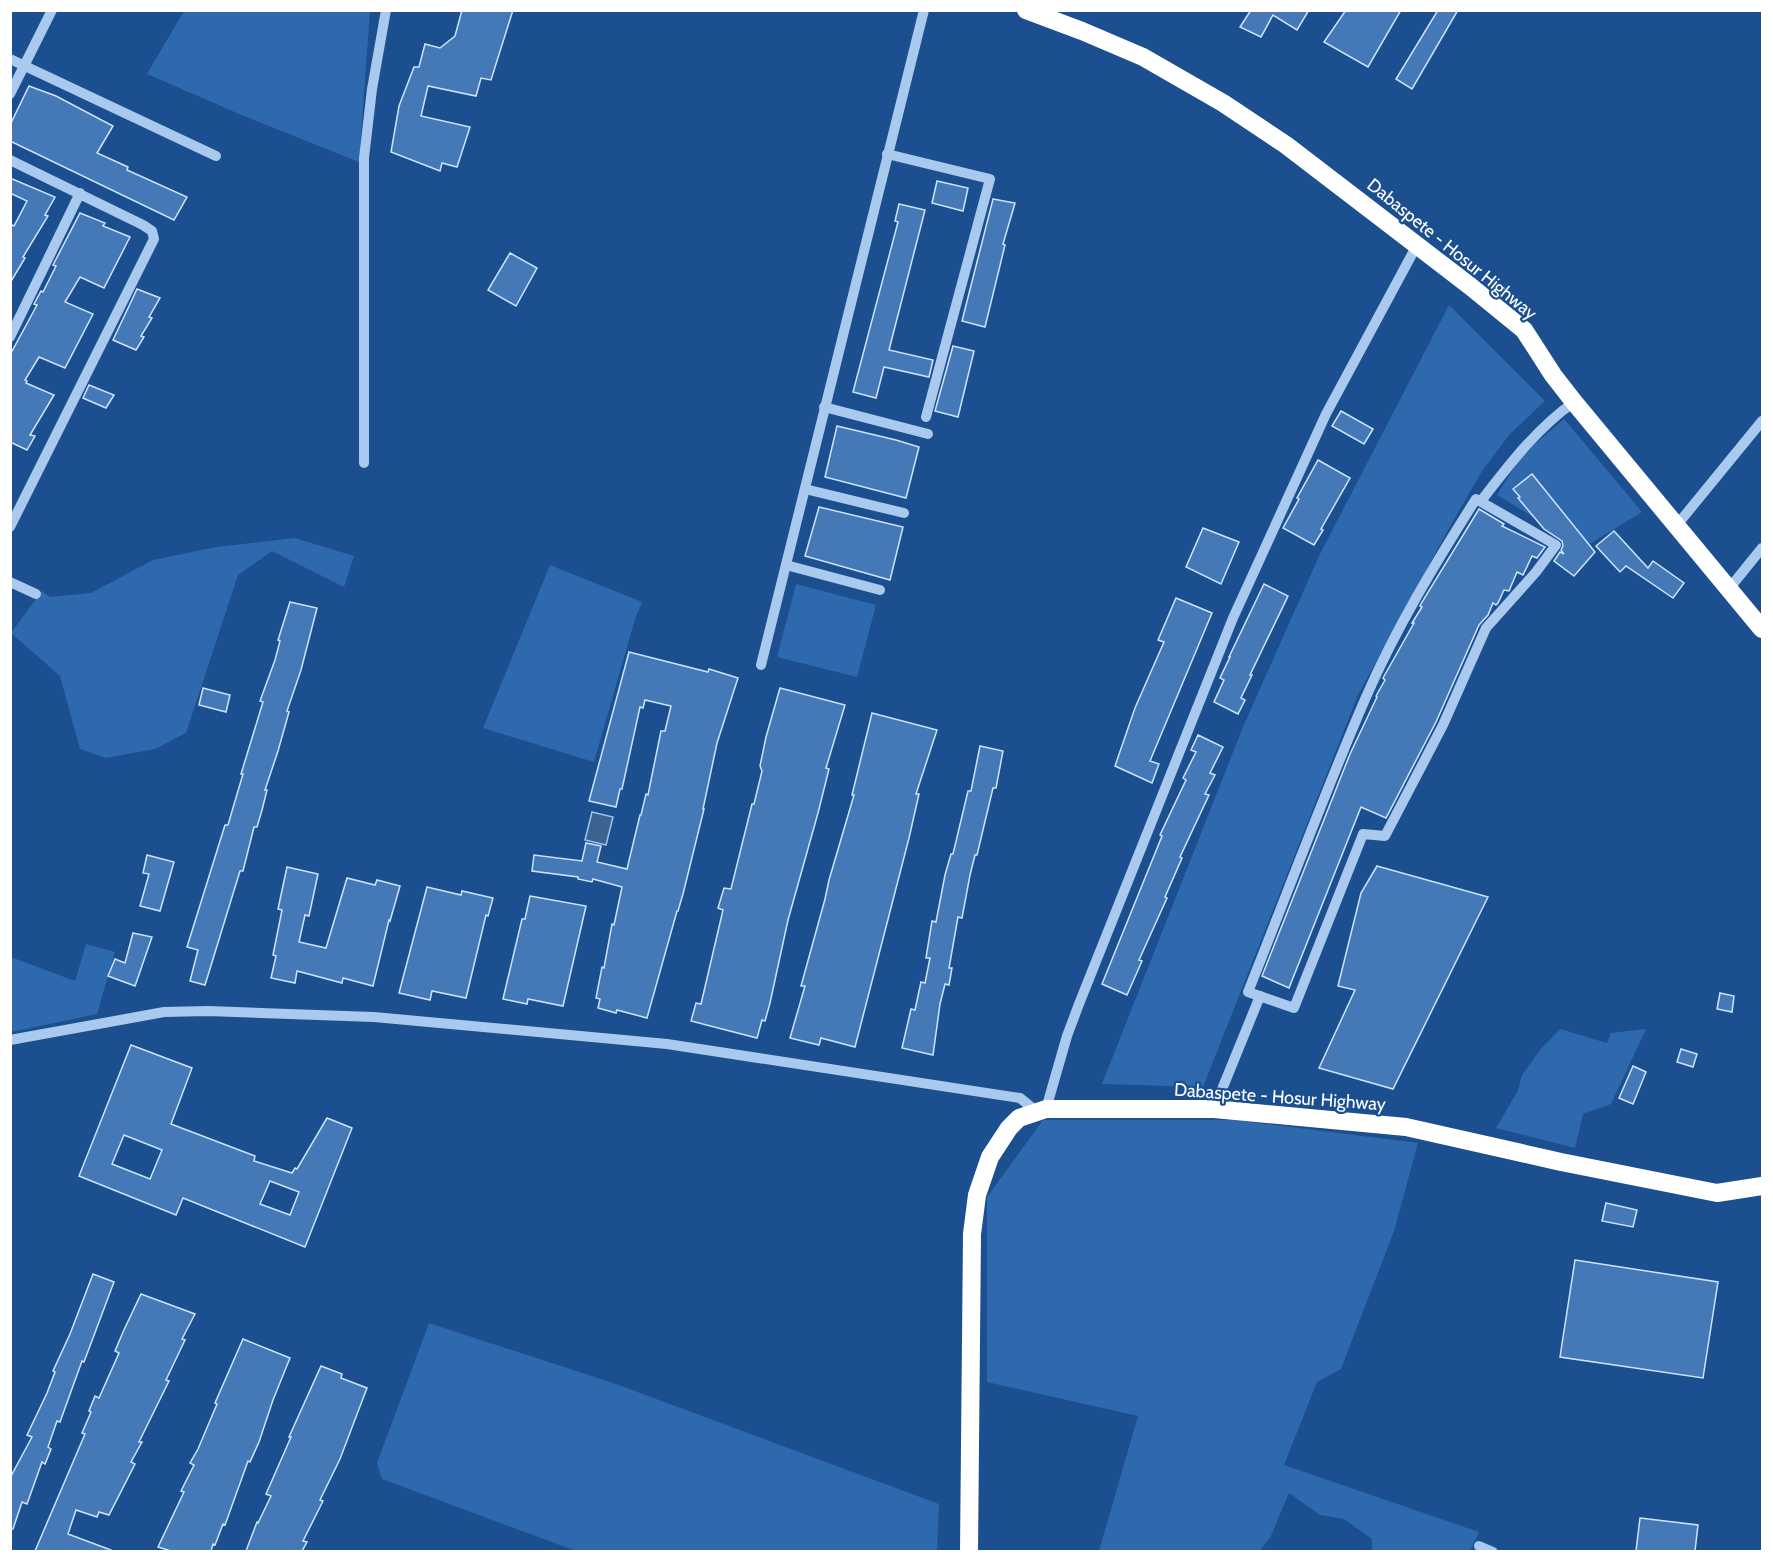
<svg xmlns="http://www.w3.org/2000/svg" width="1773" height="1562" viewBox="0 0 1773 1562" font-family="Cabin,sans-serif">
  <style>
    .green { fill: #2e69ad }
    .water { fill: #3c6290; stroke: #9cc4f0; stroke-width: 1.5 }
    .building { fill: #4478b7; stroke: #cfe3fa; stroke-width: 1.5; fill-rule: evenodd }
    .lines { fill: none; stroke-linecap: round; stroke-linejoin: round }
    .minor { stroke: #a9c9ee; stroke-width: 10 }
    .highway { stroke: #fff; stroke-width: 18 }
    .labels { text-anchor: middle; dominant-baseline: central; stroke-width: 4.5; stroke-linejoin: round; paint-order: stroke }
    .street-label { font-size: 18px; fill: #fff; stroke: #1b4f8f }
  </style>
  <rect width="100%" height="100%" fill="#1b4f8f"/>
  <!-- green -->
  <g class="green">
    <path d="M 184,11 L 370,11 L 359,162 L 244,116 L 147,74 Z"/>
    <path d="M 1449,305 L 1545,401 L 1510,434 L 1482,471 L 1448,530 L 1358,695 L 1203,1087 L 1102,1084 L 1243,727 L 1320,554 Z"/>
    <path d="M 1564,419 L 1642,512 L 1591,543 L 1577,544 L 1497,495 L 1522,455 Z"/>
    <path d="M 295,538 L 354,556 L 344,587 L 272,551 L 238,575 L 186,733 L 155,749 L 106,758 L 80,749 L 60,676 L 11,633 L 42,591 L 50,597 L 91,593 L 153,560 L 216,547 Z"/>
    <path d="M 550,565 L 642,602 L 635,619 L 594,762 L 483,728 Z"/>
    <path d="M 796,584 L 876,605 L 857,677 L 777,657 Z"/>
    <path d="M 86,944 L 115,952 L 97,1014 L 11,1032 L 11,957 L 75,981 Z"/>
    <path d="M 1560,1029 L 1607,1043 L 1611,1033 L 1646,1029 L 1611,1104 L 1583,1114 L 1575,1148 L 1496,1128 L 1518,1090 L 1522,1075 L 1540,1050 Z"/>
    <path d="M 1043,1120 L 1234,1120 L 1418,1143 L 1394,1231 L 1341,1369 L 1317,1382 L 1284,1465 L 1479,1532 L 1470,1551 L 1372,1551 L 1372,1539 L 1344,1519 L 1320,1515 L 1289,1493 L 1270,1538 L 1259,1551 L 1099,1551 L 1138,1416 L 987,1382 L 987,1197 Z"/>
    <path d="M 429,1323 L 616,1384 L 939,1504 L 937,1551 L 576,1551 L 382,1479 L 377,1463 Z"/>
  </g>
  <!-- water -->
  <path class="water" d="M 592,812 L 613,817 L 606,845 L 585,840 Z"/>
  <!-- building -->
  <g class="building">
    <path d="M 462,10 L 513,10 L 491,80 L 481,78 L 476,96 L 428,86 L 421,116 L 470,127 L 457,167 L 442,163 L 440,171 L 391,152 L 399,106 L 414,67 L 419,67 L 425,44 L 440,48 L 455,36 Z"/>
    <path d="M 1251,10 L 1309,10 L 1297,30 L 1273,15 L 1261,37 L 1240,27 Z"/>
    <path d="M 1346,10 L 1401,10 L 1368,67 L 1324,42 Z"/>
    <path d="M 1438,10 L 1458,10 L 1412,89 L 1396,79 Z"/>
    <path d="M 29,86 L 56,96 L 113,126 L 97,153 L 128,167 L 127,170 L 187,197 L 174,220 L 10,141 L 10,125 Z"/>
    <path d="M 10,178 L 55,197 L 45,215 L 48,216 L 23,257 L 25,258 L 10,283 L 10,224 L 14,226 L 27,201 L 10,193 Z"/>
    <path d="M 937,181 L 968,188 L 963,211 L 932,203 Z"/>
    <path d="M 993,199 L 1015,203 L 1003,244 L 1005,245 L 985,327 L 962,321 Z"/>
    <path d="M 899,204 L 925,210 L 889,350 L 933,360 L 929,377 L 884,367 L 876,398 L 853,392 L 898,222 L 895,221 Z"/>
    <path d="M 80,213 L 105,223 L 103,226 L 130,237 L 104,288 L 80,277 L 65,302 L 93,314 L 65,368 L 39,357 L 25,380 L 27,381 L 26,383 L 54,395 L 30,435 L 35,436 L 27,450 L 10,442 L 10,355 L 37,305 L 34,304 L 41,291 L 43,292 L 56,266 L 53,265 Z"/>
    <path d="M 510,253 L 537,268 L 516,306 L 488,290 Z"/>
    <path d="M 137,289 L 160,298 L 149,317 L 152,318 L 141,336 L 144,337 L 136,350 L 113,340 Z"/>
    <path d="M 953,346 L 974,351 L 958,417 L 935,411 Z"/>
    <path d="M 89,385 L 114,395 L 106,408 L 83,398 Z"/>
    <path d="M 1341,411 L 1373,429 L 1364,444 L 1332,426 Z"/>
    <path d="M 837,426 L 896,440 L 919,447 L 906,498 L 825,477 Z"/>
    <path d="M 1318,460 L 1350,478 L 1321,529 L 1323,530 L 1314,545 L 1283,528 L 1299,499 L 1297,498 Z"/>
    <path d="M 1532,474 L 1595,552 L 1574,576 L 1554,561 L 1560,552 L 1564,554 L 1561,550 L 1563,546 L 1562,541 L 1544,529 L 1518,498 L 1520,497 L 1513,489 Z"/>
    <path d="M 819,507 L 903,527 L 890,580 L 805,556 Z"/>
    <path d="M 1479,509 L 1504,524 L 1502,526 L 1545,547 L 1537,558 L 1532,556 L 1523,575 L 1517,572 L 1509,591 L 1504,590 L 1498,603 L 1496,605 L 1493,603 L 1488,615 L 1479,625 L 1436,722 L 1386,818 L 1361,807 L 1289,988 L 1262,976 L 1350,754 L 1377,697 L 1376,696 L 1385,680 L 1383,678 L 1414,623 L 1412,623 L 1422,607 L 1420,606 L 1422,602 Z"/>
    <path d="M 1203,528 L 1239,542 L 1221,584 L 1186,567 Z"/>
    <path d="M 1614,531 L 1648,568 L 1653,561 L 1684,583 L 1673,598 L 1626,566 L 1620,572 L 1596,546 Z"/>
    <path d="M 1264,584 L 1288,596 L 1250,675 L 1252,675 L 1241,698 L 1245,700 L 1238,714 L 1214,702 L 1224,680 L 1220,678 L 1230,657 L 1229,657 Z"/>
    <path d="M 1176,598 L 1212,613 L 1150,761 L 1159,764 L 1152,783 L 1115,766 L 1135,708 L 1164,642 L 1158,640 Z"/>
    <path d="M 290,602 L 317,608 L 301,670 L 287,711 L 289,712 L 278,751 L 265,790 L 267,790 L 262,810 L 257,827 L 254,827 L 243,871 L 240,871 L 205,985 L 190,981 L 198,950 L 187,947 L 225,825 L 228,825 L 235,801 L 243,774 L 241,774 L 263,702 L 260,701 L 275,660 L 280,641 L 278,640 Z"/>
    <path d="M 629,652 L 708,672 L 709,669 L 738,678 L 717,743 L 703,809 L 704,809 L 683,894 L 678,911 L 677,911 L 647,1018 L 617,1010 L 616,1013 L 598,1008 L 600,999 L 596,998 L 602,967 L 604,968 L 612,924 L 614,925 L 622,887 L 593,879 L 592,882 L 578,879 L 578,877 L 532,871 L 534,855 L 582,861 L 586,843 L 601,846 L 597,862 L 627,869 L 640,815 L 641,815 L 646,794 L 648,795 L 661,731 L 665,731 L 671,706 L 645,700 L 643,708 L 640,707 L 622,789 L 620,789 L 616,807 L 589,801 Z"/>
    <path d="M 203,688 L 230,695 L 226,712 L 199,705 Z"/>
    <path d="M 780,688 L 845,705 L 826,768 L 829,769 L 818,813 L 788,920 L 770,1003 L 765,1021 L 762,1020 L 757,1038 L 691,1021 L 696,1003 L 701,1004 L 723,910 L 718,908 L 724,888 L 731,889 L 752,804 L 754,804 L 762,771 L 760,766 L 766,737 Z"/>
    <path d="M 872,713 L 937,730 L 916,794 L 919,794 L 909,838 L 855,1047 L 821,1038 L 819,1045 L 790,1038 L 805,986 L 801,986 L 825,899 L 829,880 L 854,795 L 852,795 Z"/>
    <path d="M 1198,735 L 1223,747 L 1210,773 L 1215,775 L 1205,794 L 1209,795 L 1180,857 L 1182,858 L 1165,897 L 1167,898 L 1139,960 L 1142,961 L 1127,995 L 1102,984 L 1162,836 L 1160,835 L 1186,780 L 1183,778 L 1196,752 L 1191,750 Z"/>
    <path d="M 980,746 L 1003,751 L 996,788 L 993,788 L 977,855 L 975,855 L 970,875 L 962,918 L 958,917 L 949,968 L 952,968 L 949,985 L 945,984 L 940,1004 L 933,1055 L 902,1048 L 911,1009 L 915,1010 L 921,982 L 925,983 L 930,958 L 926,958 L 932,921 L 936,922 L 945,875 L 951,854 L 953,854 L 968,791 L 971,791 Z"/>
    <path d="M 147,855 L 174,862 L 160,911 L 140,906 L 149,874 L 143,873 Z"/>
    <path d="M 1377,866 L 1488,897 L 1393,1089 L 1319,1068 L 1355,990 L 1338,986 L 1361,893 Z"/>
    <path d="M 287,867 L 318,874 L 309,916 L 305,915 L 299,942 L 326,948 L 347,878 L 375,885 L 377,880 L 400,886 L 390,921 L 389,920 L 373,986 L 343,978 L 342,983 L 297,971 L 295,983 L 271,978 L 276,956 L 273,955 L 282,910 L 278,909 Z"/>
    <path d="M 427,887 L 461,895 L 462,891 L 493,898 L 488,916 L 486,915 L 466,998 L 432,991 L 430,1000 L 399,993 Z"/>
    <path d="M 530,896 L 586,906 L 563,1006 L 528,999 L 527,1004 L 503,999 L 522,919 L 525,919 Z"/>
    <path d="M 133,933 L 152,937 L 135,986 L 108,976 L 115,959 L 125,963 Z"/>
    <path d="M 1720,993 L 1734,996 L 1732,1012 L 1717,1009 Z"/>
    <path d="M 131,1045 L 192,1068 L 171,1124 L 255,1156 L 254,1161 L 292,1173 L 295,1168 L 297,1169 L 327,1118 L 352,1128 L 305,1247 L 183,1198 L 176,1215 L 79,1176 ZM 124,1135 L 162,1150 L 150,1179 L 112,1164 ZM 270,1181 L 299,1192 L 290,1215 L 260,1204 Z"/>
    <path d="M 1681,1049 L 1697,1054 L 1693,1067 L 1677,1062 Z"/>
    <path d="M 1633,1066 L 1646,1072 L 1633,1104 L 1619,1098 Z"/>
    <path d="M 1606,1203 L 1637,1210 L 1633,1227 L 1602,1221 Z"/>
    <path d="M 1575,1260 L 1718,1282 L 1703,1378 L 1560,1357 Z"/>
    <path d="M 93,1274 L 114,1282 L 84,1362 L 82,1361 L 60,1422 L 57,1421 L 48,1447 L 51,1449 L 45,1464 L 42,1462 L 27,1504 L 22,1502 L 13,1529 L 10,1529 L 10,1478 L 32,1437 L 27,1435 L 47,1393 L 55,1372 L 53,1371 L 70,1334 Z"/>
    <path d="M 141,1294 L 195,1314 L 182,1339 L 185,1340 L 166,1380 L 169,1381 L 139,1442 L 142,1442 L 131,1462 L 135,1464 L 109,1515 L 99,1512 L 97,1517 L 76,1510 L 68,1534 L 111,1550 L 111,1551 L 35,1551 L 85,1434 L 82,1433 L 91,1412 L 89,1411 L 95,1396 L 99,1398 L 119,1353 L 115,1351 L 123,1332 Z"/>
    <path d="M 243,1339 L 290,1358 L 273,1400 L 259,1442 L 250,1462 L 248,1461 L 225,1525 L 223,1524 L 215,1545 L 213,1544 L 211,1551 L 171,1551 L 158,1547 L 184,1492 L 181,1491 L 194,1465 L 190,1463 L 198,1449 L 217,1404 L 215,1403 Z"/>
    <path d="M 321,1366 L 342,1374 L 341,1378 L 367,1388 L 340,1459 L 320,1500 L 323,1501 L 303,1541 L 307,1542 L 302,1551 L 246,1551 L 257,1522 L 258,1523 L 271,1496 L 266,1494 L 291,1437 L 289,1437 Z"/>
    <path d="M 1640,1518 L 1698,1525 L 1695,1551 L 1636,1551 Z"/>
  </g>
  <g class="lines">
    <!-- minor -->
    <g class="minor">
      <path d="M 10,59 L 216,156"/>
      <path d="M 10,94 L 52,10"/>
      <path d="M 887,154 L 990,179 L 926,417"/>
      <path d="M 10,160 L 143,225 L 152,231 L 154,239 L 10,527"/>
      <path d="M 10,337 L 80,193"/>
      <path d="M 824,407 L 928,434"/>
      <path d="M 364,463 L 364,158 L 372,89 L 386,10"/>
      <path d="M 805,489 L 904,513"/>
      <path d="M 1476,499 L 1556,545 L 1536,572 L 1486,628 L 1443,725 L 1385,836 L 1363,834 L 1294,1008 L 1248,992 C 1287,894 1324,794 1366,697 C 1396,628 1436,562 1476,499 Z"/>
      <path d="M 1481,501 C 1509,465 1536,429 1574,402"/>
      <path d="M 1677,525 L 1762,421"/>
      <path d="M 786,565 L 880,590"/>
      <path d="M 10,582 L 36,594"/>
      <path d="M 1728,590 L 1762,548"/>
      <path d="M 761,665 L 924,10"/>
      <path d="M 10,1040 L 164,1012 L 208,1011 L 374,1017 L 667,1044 L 1020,1098 L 1036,1111"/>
      <path d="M 1046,1109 L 1067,1036 L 1079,1004 L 1233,618 L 1326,414 L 1417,245"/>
      <path d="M 1214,1109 L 1260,996"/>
      <path d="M 1479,1546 L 1493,1552"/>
    </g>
    <!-- highway -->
    <g class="highway">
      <path d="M 1026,10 L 1082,31 L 1143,57 L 1223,103 L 1286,145 L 1470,286 L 1524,330 L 1553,375 L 1574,402 L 1762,629"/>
      <path d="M 969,1552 L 972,1234 L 977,1195 L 990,1157 L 1009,1128 L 1019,1118 L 1046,1109 L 1214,1109 L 1406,1127 L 1561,1162 L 1717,1193 L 1762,1186"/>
    </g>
  </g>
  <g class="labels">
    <!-- street labels -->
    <g class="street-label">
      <text transform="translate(1452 249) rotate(39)">Dabaspete - Hosur Highway</text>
      <text transform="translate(1280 1097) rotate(4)">Dabaspete - Hosur Highway</text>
    </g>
  </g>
  <!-- border -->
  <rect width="1773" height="1562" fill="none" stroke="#ffffff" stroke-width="24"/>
</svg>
